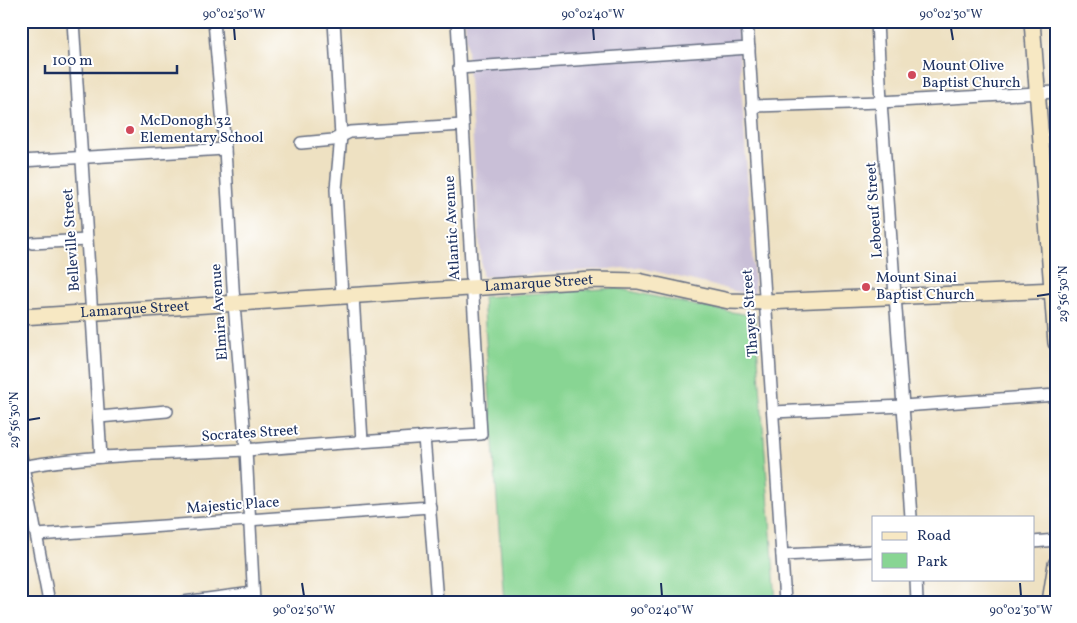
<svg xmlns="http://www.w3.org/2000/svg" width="1077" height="623" viewBox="0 0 1077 623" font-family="Vollkorn,serif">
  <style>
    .industrial { fill: #c9bfd7 }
    .green { fill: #88d593; stroke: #528278 }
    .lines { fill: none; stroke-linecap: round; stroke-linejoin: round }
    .street-casing { stroke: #656d81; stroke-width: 14 }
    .secondary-casing { stroke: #656d81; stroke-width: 18 }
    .street { stroke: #fff; stroke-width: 11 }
    .secondary { stroke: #f7e8c3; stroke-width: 15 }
    .ticks { fill: none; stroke: #1b2f5e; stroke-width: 2 }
    .poi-dot { fill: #d1495b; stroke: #fff; stroke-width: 2 }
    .labels { text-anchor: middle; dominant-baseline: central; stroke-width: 4; stroke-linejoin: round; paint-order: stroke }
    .poi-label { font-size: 15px; fill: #1b2f5e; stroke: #fff; text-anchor: start }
    .street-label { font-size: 15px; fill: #1b2f5e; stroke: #fff }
    .neatline { fill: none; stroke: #1b2f5e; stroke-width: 2 }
    .ticks-label { font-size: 12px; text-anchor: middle; fill: #1b2f5e }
  </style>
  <rect width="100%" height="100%" fill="#fff"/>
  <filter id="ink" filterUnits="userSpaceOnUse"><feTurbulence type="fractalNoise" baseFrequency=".02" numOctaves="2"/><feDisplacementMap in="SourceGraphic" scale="10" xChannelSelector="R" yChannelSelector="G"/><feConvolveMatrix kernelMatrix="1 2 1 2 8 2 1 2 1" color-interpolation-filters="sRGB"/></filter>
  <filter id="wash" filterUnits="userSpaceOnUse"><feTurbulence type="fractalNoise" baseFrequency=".0096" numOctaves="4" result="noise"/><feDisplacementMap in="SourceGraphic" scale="20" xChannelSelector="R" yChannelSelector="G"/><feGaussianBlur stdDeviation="1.12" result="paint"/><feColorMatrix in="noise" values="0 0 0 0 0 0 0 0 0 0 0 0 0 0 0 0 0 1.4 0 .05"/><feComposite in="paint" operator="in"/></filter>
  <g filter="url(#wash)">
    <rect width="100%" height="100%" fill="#eee1c2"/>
    <!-- industrial -->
    <path class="industrial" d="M 465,21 L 737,21 L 755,296 L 638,267 L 482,277 Z"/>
    <!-- green -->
    <path class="green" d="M 616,288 L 697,306 L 755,316 L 776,602 L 504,602 L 483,297 Z"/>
  </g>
  <g filter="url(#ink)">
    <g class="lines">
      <!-- street casing -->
      <g class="street-casing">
        <g id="street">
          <path d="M 73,21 L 101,457"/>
          <path d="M 214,21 L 225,149 L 234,304 L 246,450 L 254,602"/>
          <path d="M 334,21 L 341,136 L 336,189 L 342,296"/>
          <path d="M 747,21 L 785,602"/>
          <path d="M 877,21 L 881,102 L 911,517"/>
          <path d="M 459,68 L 749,48"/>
          <path d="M 752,106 L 881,102 L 1056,92"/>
          <path d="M 301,143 L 333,140 L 350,132 L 463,125"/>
          <path d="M 21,161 L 225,149"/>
          <path d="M 32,243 L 87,240"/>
          <path d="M 353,296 L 362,441"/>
          <path d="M 773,412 L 903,406 L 1056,395"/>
          <path d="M 99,417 L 167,411"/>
          <path d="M 424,437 L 437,602"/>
          <path d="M 21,456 L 49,602"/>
          <path d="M 21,467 C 95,454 170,454 245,450 C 324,445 402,438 481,434 L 457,21"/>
          <path d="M 37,535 L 430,507"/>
          <path d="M 1033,542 L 1056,540"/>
          <path d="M 782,555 L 873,551"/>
          <path d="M 916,579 L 917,602"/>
          <path d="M 184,602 L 253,593"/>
        </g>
      </g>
      <!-- secondary casing -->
      <g class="secondary-casing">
        <g id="secondary">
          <path d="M 1032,21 L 1056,343"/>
          <path id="s1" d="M 21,317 L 593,280 L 638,281 L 729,301 L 765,302 L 1056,290"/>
          <path d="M 1050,602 L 1056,564"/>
        </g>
      </g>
      <!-- street -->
      <use href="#street" class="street"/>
      <!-- secondary -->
      <use href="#secondary" class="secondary"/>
    </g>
  </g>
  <!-- ticks -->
  <path class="ticks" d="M 234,28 L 235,40M 593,28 L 594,40M 951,28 L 953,40M 1037,296 L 1050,294M 28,420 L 40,418M 302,583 L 304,596M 661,583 L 662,596M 1020,583 L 1021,596"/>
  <!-- markers -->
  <g class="poi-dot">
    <circle cx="912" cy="75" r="5"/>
    <circle cx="130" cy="130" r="5"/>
    <circle cx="866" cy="287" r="5"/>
  </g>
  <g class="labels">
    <!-- poi labels -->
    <g class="poi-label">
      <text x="922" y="66">Mount Olive<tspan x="922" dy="17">Baptist Church</tspan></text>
      <text x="140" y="121">McDonogh 32<tspan x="140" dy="17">Elementary School</tspan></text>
      <text x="876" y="278">Mount Sinai<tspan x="876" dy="17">Baptist Church</tspan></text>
    </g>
    <!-- street labels -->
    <g class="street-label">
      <text transform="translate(875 210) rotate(-94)">Leboeuf Street</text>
      <text transform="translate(453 228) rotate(-93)">Atlantic Avenue</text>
      <text transform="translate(72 240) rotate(-94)">Belleville Street</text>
      <text stroke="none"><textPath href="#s1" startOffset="519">Lamarque Street</textPath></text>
      <text stroke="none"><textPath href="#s1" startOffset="114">Lamarque Street</textPath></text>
      <text transform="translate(220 312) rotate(-94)">Elmira Avenue</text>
      <text transform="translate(751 313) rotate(-94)">Thayer Street</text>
      <text transform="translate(250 434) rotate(-4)">Socrates Street</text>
      <text transform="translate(233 506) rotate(-4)">Majestic Place</text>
    </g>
  </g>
  <!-- margin -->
  <rect width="1077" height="623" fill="none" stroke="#fff" stroke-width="55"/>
  <!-- legend -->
  <rect x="872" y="516" width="162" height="65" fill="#ffffff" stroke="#a4acbf"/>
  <rect x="882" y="532" width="25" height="8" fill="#f7e8c3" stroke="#a4acbf"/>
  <text x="917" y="540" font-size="15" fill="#1b2f5e">Road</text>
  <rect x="882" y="553" width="25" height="15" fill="#88d593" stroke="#a4acbf"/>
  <text x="917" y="566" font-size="15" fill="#1b2f5e">Park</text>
  <!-- scale -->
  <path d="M45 65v8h132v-8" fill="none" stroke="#1b2f5e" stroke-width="2.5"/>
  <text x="52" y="65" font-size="15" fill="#1b2f5e" stroke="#ffffff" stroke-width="4" paint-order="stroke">100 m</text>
  <rect x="28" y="28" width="1022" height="568" class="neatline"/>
  <g class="ticks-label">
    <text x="234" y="18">90°02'50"W</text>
    <text x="593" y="18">90°02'40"W</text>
    <text x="951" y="18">90°02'30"W</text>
    <text transform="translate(1063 294) rotate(-90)" y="4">29°56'30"N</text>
    <text transform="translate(14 420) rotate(-90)" y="4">29°56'30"N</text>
    <text x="304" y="614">90°02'50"W</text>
    <text x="662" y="614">90°02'40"W</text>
    <text x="1021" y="614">90°02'30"W</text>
  </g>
</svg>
